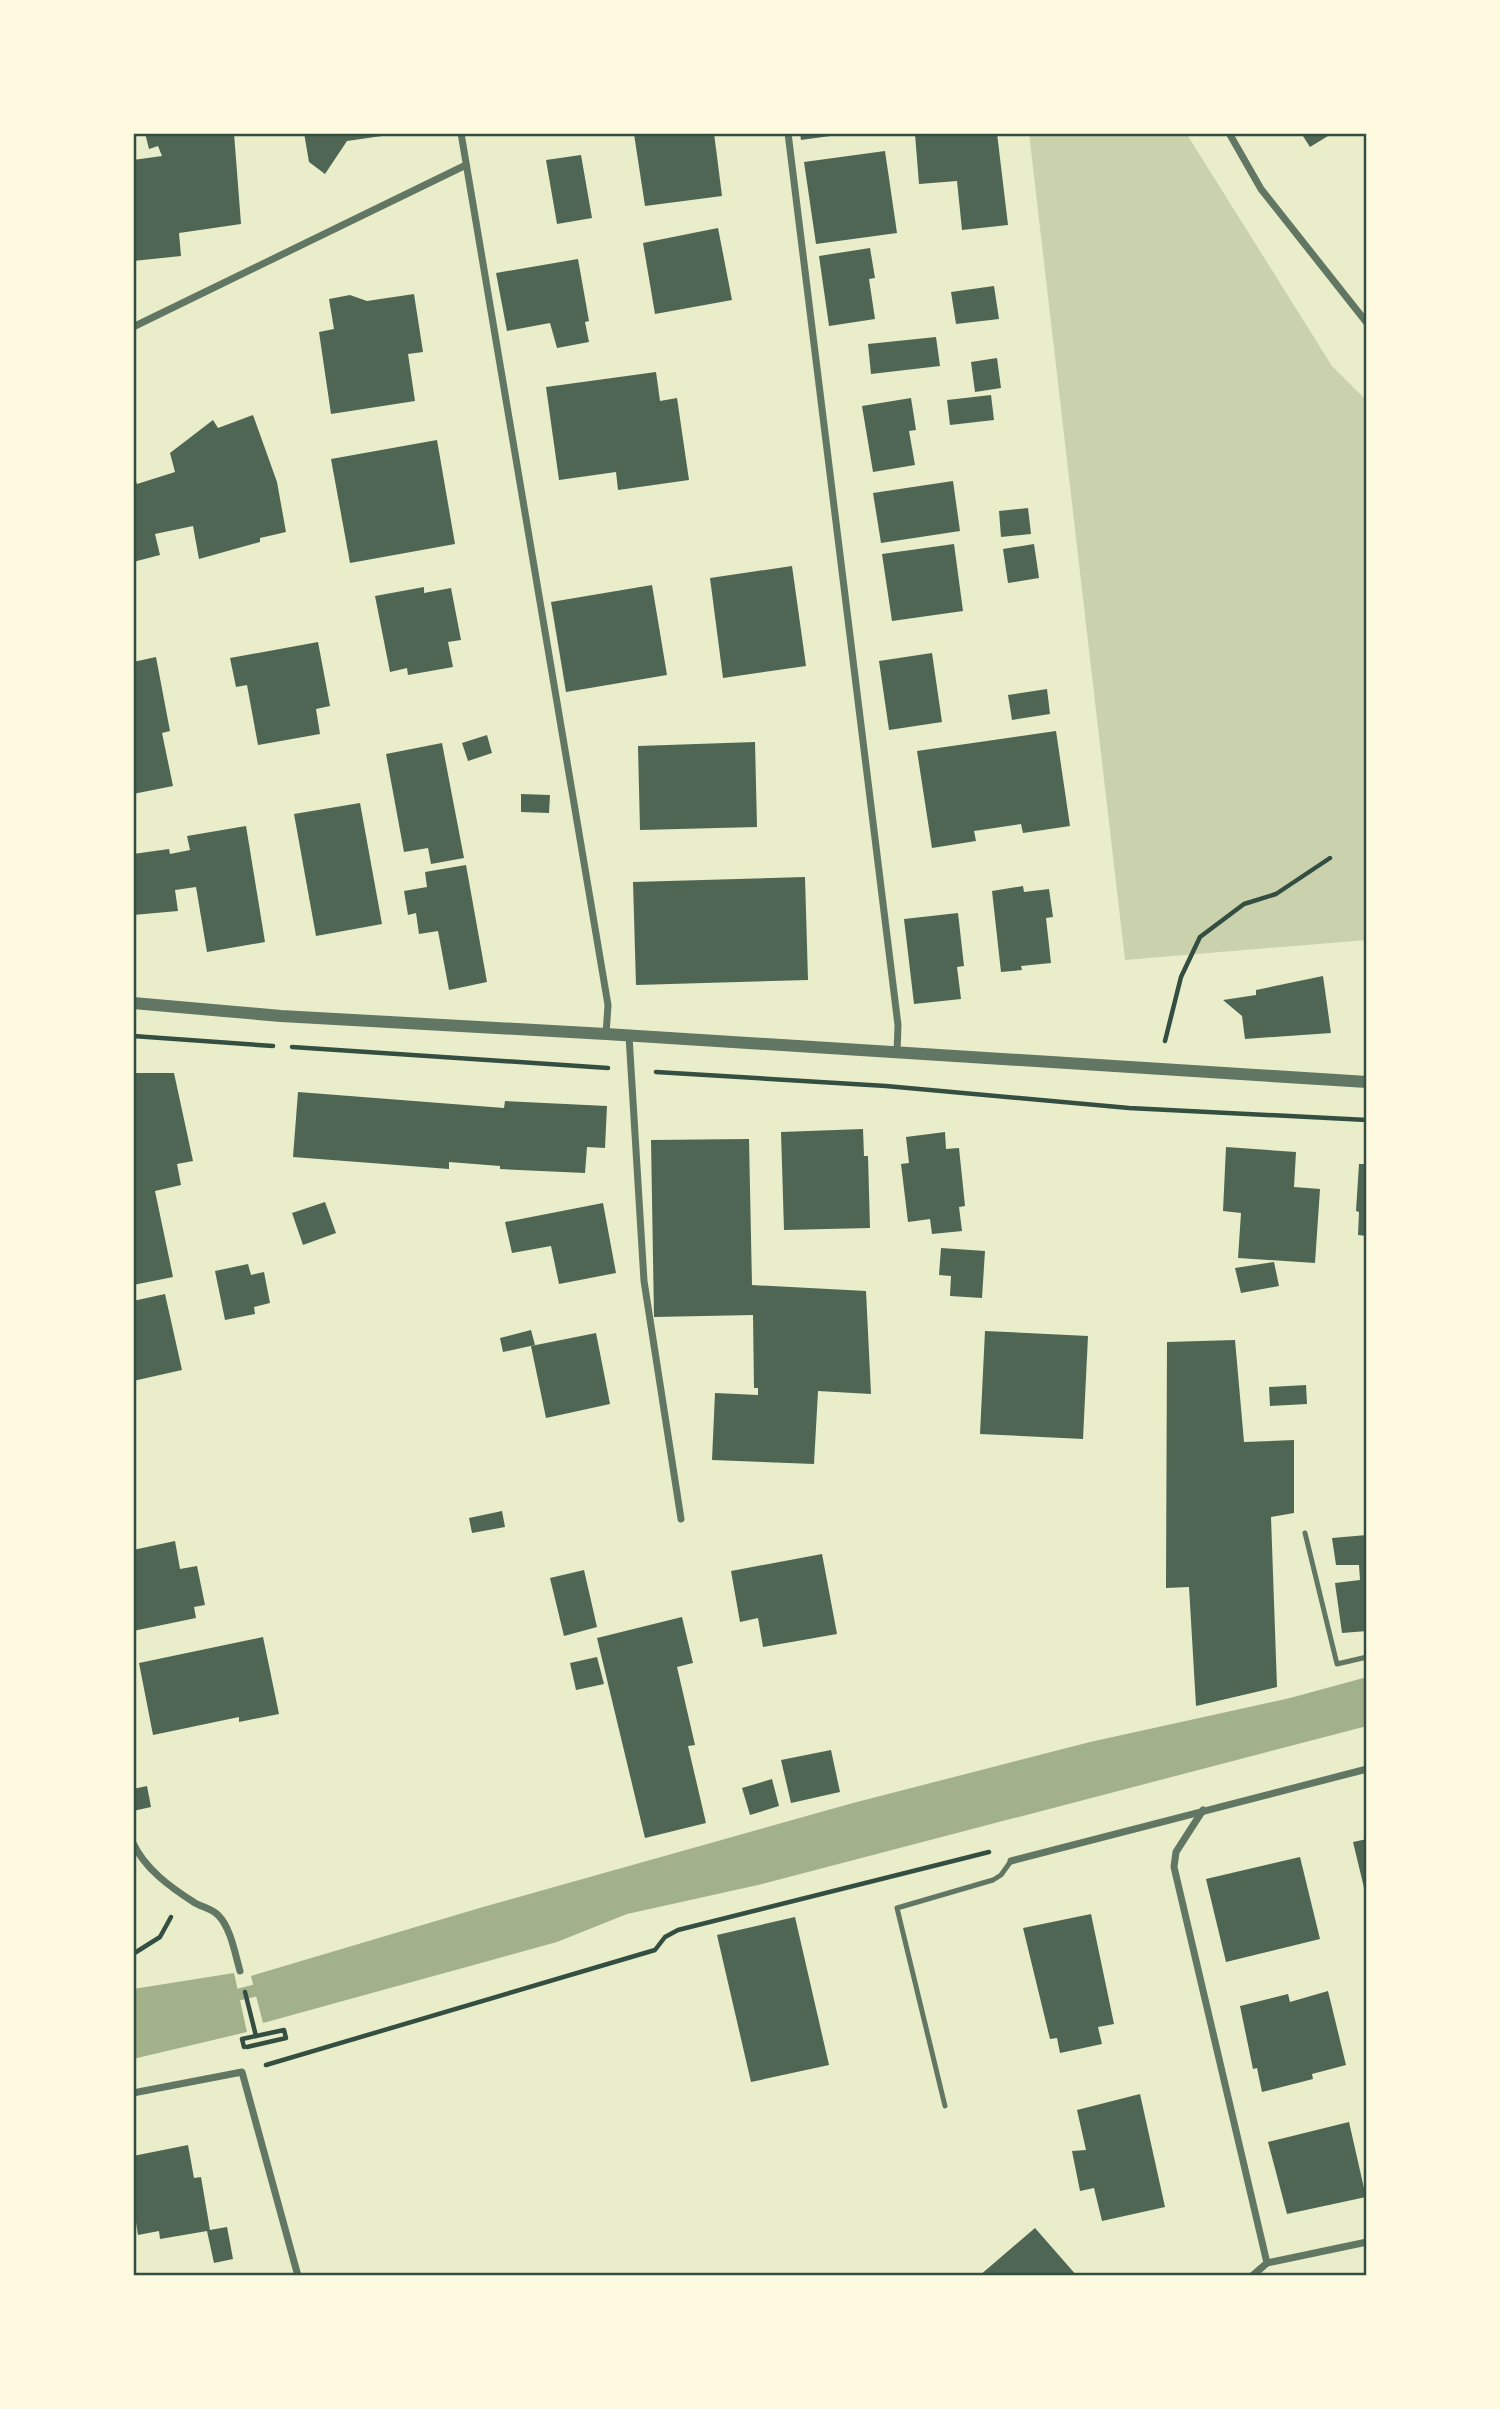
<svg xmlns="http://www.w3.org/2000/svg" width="1500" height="2409" viewBox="0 0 1500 2409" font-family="Ubuntu,sans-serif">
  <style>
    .green { fill: #cad2ad }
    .water { fill: #a3b18a }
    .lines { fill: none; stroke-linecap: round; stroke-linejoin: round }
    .stream { stroke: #a3b18a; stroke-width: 12 }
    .building { fill: #4f6655 }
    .path { stroke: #344e41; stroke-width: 4.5 }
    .service { stroke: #617663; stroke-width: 5 }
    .minor { stroke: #617663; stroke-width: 7 }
    .tertiary { stroke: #617663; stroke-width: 12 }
    .neatline { fill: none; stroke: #344e41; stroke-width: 2.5 }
  </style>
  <rect width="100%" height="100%" fill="#e9edc9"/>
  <!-- green -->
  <path class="green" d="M 1029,133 L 1186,133 L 1332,366 L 1367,401 L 1367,940 L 1125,960 Z"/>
  <!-- water -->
  <g class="water">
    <path d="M 1367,1677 L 1367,1726 L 758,1885 L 627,1914 L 557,1942 L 263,2023 L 251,1976 L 483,1907 L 853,1803 L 1090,1742 L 1290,1698 Z"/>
    <path d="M 234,1973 L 247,2032 L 133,2059 L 133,1989 Z"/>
  </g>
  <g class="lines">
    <!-- stream -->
    <path class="stream" d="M 225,1998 L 269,1987"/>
  </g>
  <!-- building -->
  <g class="building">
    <path d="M 145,133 L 234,133 L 241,224 L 179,233 L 181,256 L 133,261 L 133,160 L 162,156 L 158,146 L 149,149 Z"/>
    <path d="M 304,133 L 389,133 L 389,135 L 347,141 L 325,174 L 309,162 Z"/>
    <path d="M 642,133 L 714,133 L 722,196 L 645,206 L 634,134 Z"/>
    <path d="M 800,133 L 837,133 L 838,135 L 801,140 Z"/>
    <path d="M 997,133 L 1008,225 L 962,230 L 957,181 L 919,184 L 915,134 Z"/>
    <path d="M 1301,133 L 1333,133 L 1310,147 Z"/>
    <path d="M 885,151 L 897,233 L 816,244 L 804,162 Z"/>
    <path d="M 581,155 L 592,218 L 557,224 L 546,160 Z"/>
    <path d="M 718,228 L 732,300 L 655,314 L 643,243 Z"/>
    <path d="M 870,248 L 875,278 L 869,279 L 875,319 L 829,326 L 819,256 Z"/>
    <path d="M 578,259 L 589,321 L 585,322 L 589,342 L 557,348 L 550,323 L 507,331 L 496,273 Z"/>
    <path d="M 994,286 L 999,319 L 956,324 L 951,292 Z"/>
    <path d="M 414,294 L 423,352 L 408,354 L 415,401 L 331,414 L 319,332 L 334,329 L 329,299 L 350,295 L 367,301 Z"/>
    <path d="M 936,337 L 940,366 L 871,374 L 868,344 Z"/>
    <path d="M 997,358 L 1001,388 L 975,392 L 971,362 Z"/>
    <path d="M 656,372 L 660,401 L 677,398 L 689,480 L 618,490 L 616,472 L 559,480 L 546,387 Z"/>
    <path d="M 991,395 L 994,420 L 950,425 L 947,400 Z"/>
    <path d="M 911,398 L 916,430 L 909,431 L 915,465 L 873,472 L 862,406 Z"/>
    <path d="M 253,415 L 277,482 L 286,532 L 260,538 L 260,542 L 199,559 L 193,526 L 155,534 L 160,555 L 133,562 L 133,474 L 137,484 L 175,472 L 170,453 L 213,420 L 218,428 Z"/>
    <path d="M 437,440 L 455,544 L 350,563 L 331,459 Z"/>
    <path d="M 953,481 L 960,531 L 881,543 L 873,493 Z"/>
    <path d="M 1028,508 L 1031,534 L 1001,537 L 999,511 Z"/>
    <path d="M 954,544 L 963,611 L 892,621 L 882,554 Z"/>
    <path d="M 1034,544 L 1039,578 L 1008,583 L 1003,549 Z"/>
    <path d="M 792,566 L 806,666 L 723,678 L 710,578 Z"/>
    <path d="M 652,585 L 667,675 L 566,692 L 551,602 Z"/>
    <path d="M 424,587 L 424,593 L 451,588 L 461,640 L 448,642 L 453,667 L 408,675 L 407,668 L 390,672 L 375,596 Z"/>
    <path d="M 318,642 L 330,706 L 316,709 L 320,734 L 258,745 L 247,685 L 236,687 L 230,658 Z"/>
    <path d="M 932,653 L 942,722 L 889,730 L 879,661 Z"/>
    <path d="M 156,657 L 170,731 L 162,733 L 173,786 L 133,794 L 133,662 Z"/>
    <path d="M 1047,689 L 1050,714 L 1012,720 L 1008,695 Z"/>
    <path d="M 1056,731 L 1070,826 L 1023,833 L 1021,824 L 974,831 L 976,841 L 932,848 L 917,751 Z"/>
    <path d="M 487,735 L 492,753 L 468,761 L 462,743 Z"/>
    <path d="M 755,742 L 757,827 L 640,830 L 638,746 Z"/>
    <path d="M 442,743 L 464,858 L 431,864 L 428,848 L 404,852 L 386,754 Z"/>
    <path d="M 521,794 L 550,795 L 549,813 L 521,812 Z"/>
    <path d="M 360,803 L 382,924 L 316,936 L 294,814 Z"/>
    <path d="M 246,826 L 265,942 L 207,952 L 196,887 L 175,890 L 178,911 L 133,915 L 133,854 L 169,849 L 170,854 L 190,850 L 187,836 Z"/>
    <path d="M 466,865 L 487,982 L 449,990 L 438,931 L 419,934 L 416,913 L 408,915 L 404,891 L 427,887 L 425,872 Z"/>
    <path d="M 805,877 L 808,980 L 636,985 L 633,882 Z"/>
    <path d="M 1023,886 L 1024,892 L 1049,889 L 1053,917 L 1046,918 L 1051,963 L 1021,966 L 1022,970 L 1001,972 L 992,891 Z"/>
    <path d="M 958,913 L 964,966 L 957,967 L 961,999 L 914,1004 L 904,919 Z"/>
    <path d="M 1323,976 L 1331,1033 L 1245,1039 L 1242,1016 L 1223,1000 L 1256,995 L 1256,990 Z"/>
    <path d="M 133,1073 L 174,1073 L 193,1161 L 177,1164 L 181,1185 L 155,1191 L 173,1277 L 133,1285 Z"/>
    <path d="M 298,1092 L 504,1108 L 505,1101 L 607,1106 L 605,1148 L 587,1147 L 585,1173 L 500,1169 L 500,1166 L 449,1162 L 449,1169 L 293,1157 Z"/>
    <path d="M 863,1129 L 864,1156 L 868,1156 L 870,1228 L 784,1230 L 781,1132 Z"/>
    <path d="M 945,1132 L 946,1149 L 959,1148 L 965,1206 L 959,1207 L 962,1231 L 932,1234 L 930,1219 L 908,1222 L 901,1164 L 909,1163 L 906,1137 Z"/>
    <path d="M 749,1139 L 752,1285 L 866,1291 L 871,1394 L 818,1391 L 814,1464 L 712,1460 L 715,1393 L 758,1395 L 758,1388 L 754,1388 L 753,1315 L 654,1317 L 651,1140 Z"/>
    <path d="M 1226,1147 L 1296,1152 L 1294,1187 L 1320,1189 L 1315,1263 L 1238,1258 L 1241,1213 L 1223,1211 Z"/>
    <path d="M 1359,1164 L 1367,1164 L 1367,1236 L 1358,1235 L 1359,1212 L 1356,1211 Z"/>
    <path d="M 325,1202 L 336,1233 L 303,1245 L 292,1213 Z"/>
    <path d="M 603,1203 L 616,1273 L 559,1284 L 551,1246 L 512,1253 L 505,1222 Z"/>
    <path d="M 941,1248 L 985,1251 L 982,1298 L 950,1296 L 951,1276 L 939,1275 Z"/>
    <path d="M 1274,1262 L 1279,1286 L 1241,1293 L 1235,1268 Z"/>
    <path d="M 248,1264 L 251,1275 L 264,1272 L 270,1303 L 254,1307 L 255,1314 L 225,1320 L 215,1271 Z"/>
    <path d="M 165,1294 L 182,1370 L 133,1381 L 133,1301 Z"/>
    <path d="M 531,1330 L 535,1345 L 503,1352 L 500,1338 Z"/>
    <path d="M 985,1331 L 1088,1336 L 1083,1439 L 980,1434 Z"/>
    <path d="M 596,1333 L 610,1404 L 546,1418 L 531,1346 Z"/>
    <path d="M 1235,1340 L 1244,1442 L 1294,1440 L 1294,1513 L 1271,1517 L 1277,1687 L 1196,1706 L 1189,1587 L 1166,1588 L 1167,1342 Z"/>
    <path d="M 1306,1385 L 1307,1404 L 1270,1406 L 1269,1387 Z"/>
    <path d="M 502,1511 L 505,1527 L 472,1533 L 469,1518 Z"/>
    <path d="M 1367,1535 L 1367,1631 L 1342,1633 L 1335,1583 L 1360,1580 L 1359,1565 L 1336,1565 L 1332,1538 Z"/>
    <path d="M 175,1541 L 180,1569 L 197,1566 L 205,1605 L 194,1607 L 196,1618 L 133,1631 L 133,1550 Z"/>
    <path d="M 822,1554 L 837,1634 L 763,1647 L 758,1618 L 740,1622 L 731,1571 Z"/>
    <path d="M 584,1570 L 597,1627 L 564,1636 L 550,1578 Z"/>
    <path d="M 682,1617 L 693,1663 L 677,1667 L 695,1745 L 688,1746 L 706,1823 L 645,1838 L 597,1638 Z"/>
    <path d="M 263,1637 L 279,1714 L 239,1722 L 239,1717 L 153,1735 L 139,1663 Z"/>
    <path d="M 597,1657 L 604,1684 L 576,1690 L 570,1663 Z"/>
    <path d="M 831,1750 L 840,1792 L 791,1803 L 781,1760 Z"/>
    <path d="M 772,1779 L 779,1806 L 750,1815 L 742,1788 Z"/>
    <path d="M 147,1786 L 151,1807 L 133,1811 L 133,1789 Z"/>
    <path d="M 1367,1839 L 1367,1896 L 1366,1896 L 1353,1842 Z"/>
    <path d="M 1300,1857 L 1320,1939 L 1226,1962 L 1206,1879 Z"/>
    <path d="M 1091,1914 L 1114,2024 L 1098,2027 L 1102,2044 L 1060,2053 L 1057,2038 L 1050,2039 L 1023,1928 Z"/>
    <path d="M 795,1917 L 829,2065 L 751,2082 L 717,1935 Z"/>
    <path d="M 1328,1991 L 1346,2065 L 1312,2074 L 1313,2079 L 1262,2092 L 1257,2068 L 1253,2069 L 1240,2006 L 1288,1994 L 1290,2002 Z"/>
    <path d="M 1140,2094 L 1165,2207 L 1102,2221 L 1094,2188 L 1080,2191 L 1072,2151 L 1086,2150 L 1077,2110 Z"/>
    <path d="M 1349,2122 L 1366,2197 L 1287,2214 L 1268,2142 Z"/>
    <path d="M 188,2145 L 194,2178 L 201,2177 L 210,2230 L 227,2227 L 233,2259 L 214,2263 L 207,2231 L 160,2239 L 159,2231 L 138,2235 L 133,2204 L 133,2156 Z"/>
    <path d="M 1035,2228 L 1077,2276 L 979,2276 Z"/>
  </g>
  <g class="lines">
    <!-- path -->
    <g class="path">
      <path d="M 133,1036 L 273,1046"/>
      <path d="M 1165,1041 L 1181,977 L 1200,937 L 1244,904 L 1276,894 L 1330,858"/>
      <path d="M 292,1047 L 608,1068"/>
      <path d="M 656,1072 L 886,1086 L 1129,1108 L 1367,1120"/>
      <path d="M 133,1954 L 160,1937 L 171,1917"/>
      <path d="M 245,1992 L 256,2036"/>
      <path d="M 244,2047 L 242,2039 L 284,2030 L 286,2038 L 247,2047"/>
      <path d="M 266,2065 L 655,1950 L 665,1937 L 678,1930 L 989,1852"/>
    </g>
    <!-- service -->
    <g class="service">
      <path d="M 1305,1533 L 1337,1664 L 1367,1657"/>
      <path d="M 945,2106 L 897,1908 L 993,1880 L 1001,1875 L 1011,1861"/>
    </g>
    <!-- minor -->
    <g class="minor">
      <path d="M 461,133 L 608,1005 L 606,1034"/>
      <path d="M 788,133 L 898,1025 L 897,1053"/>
      <path d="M 1229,133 L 1261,189 L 1367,323"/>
      <path d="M 133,327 L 466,165"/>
      <path d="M 629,1036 L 644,1281 L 681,1519"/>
      <path d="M 1203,1810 L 1176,1852 L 1174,1867 L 1267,2263"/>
      <path d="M 133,1843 C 145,1869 170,1887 195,1903 C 202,1907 212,1909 218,1915 C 231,1928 235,1954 240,1971"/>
      <path d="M 1011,1861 L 1367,1769"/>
      <path d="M 133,2093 L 242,2072 L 298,2276"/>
      <path d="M 1252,2276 L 1267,2263 L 1367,2242"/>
    </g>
    <!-- tertiary -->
    <path class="tertiary" d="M 133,1003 L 281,1016 L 606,1034 L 1367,1082"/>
  </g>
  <!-- border -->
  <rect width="1500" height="2409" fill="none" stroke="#fefae0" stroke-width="270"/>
  <rect x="135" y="135" width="1230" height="2139" class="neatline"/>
</svg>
